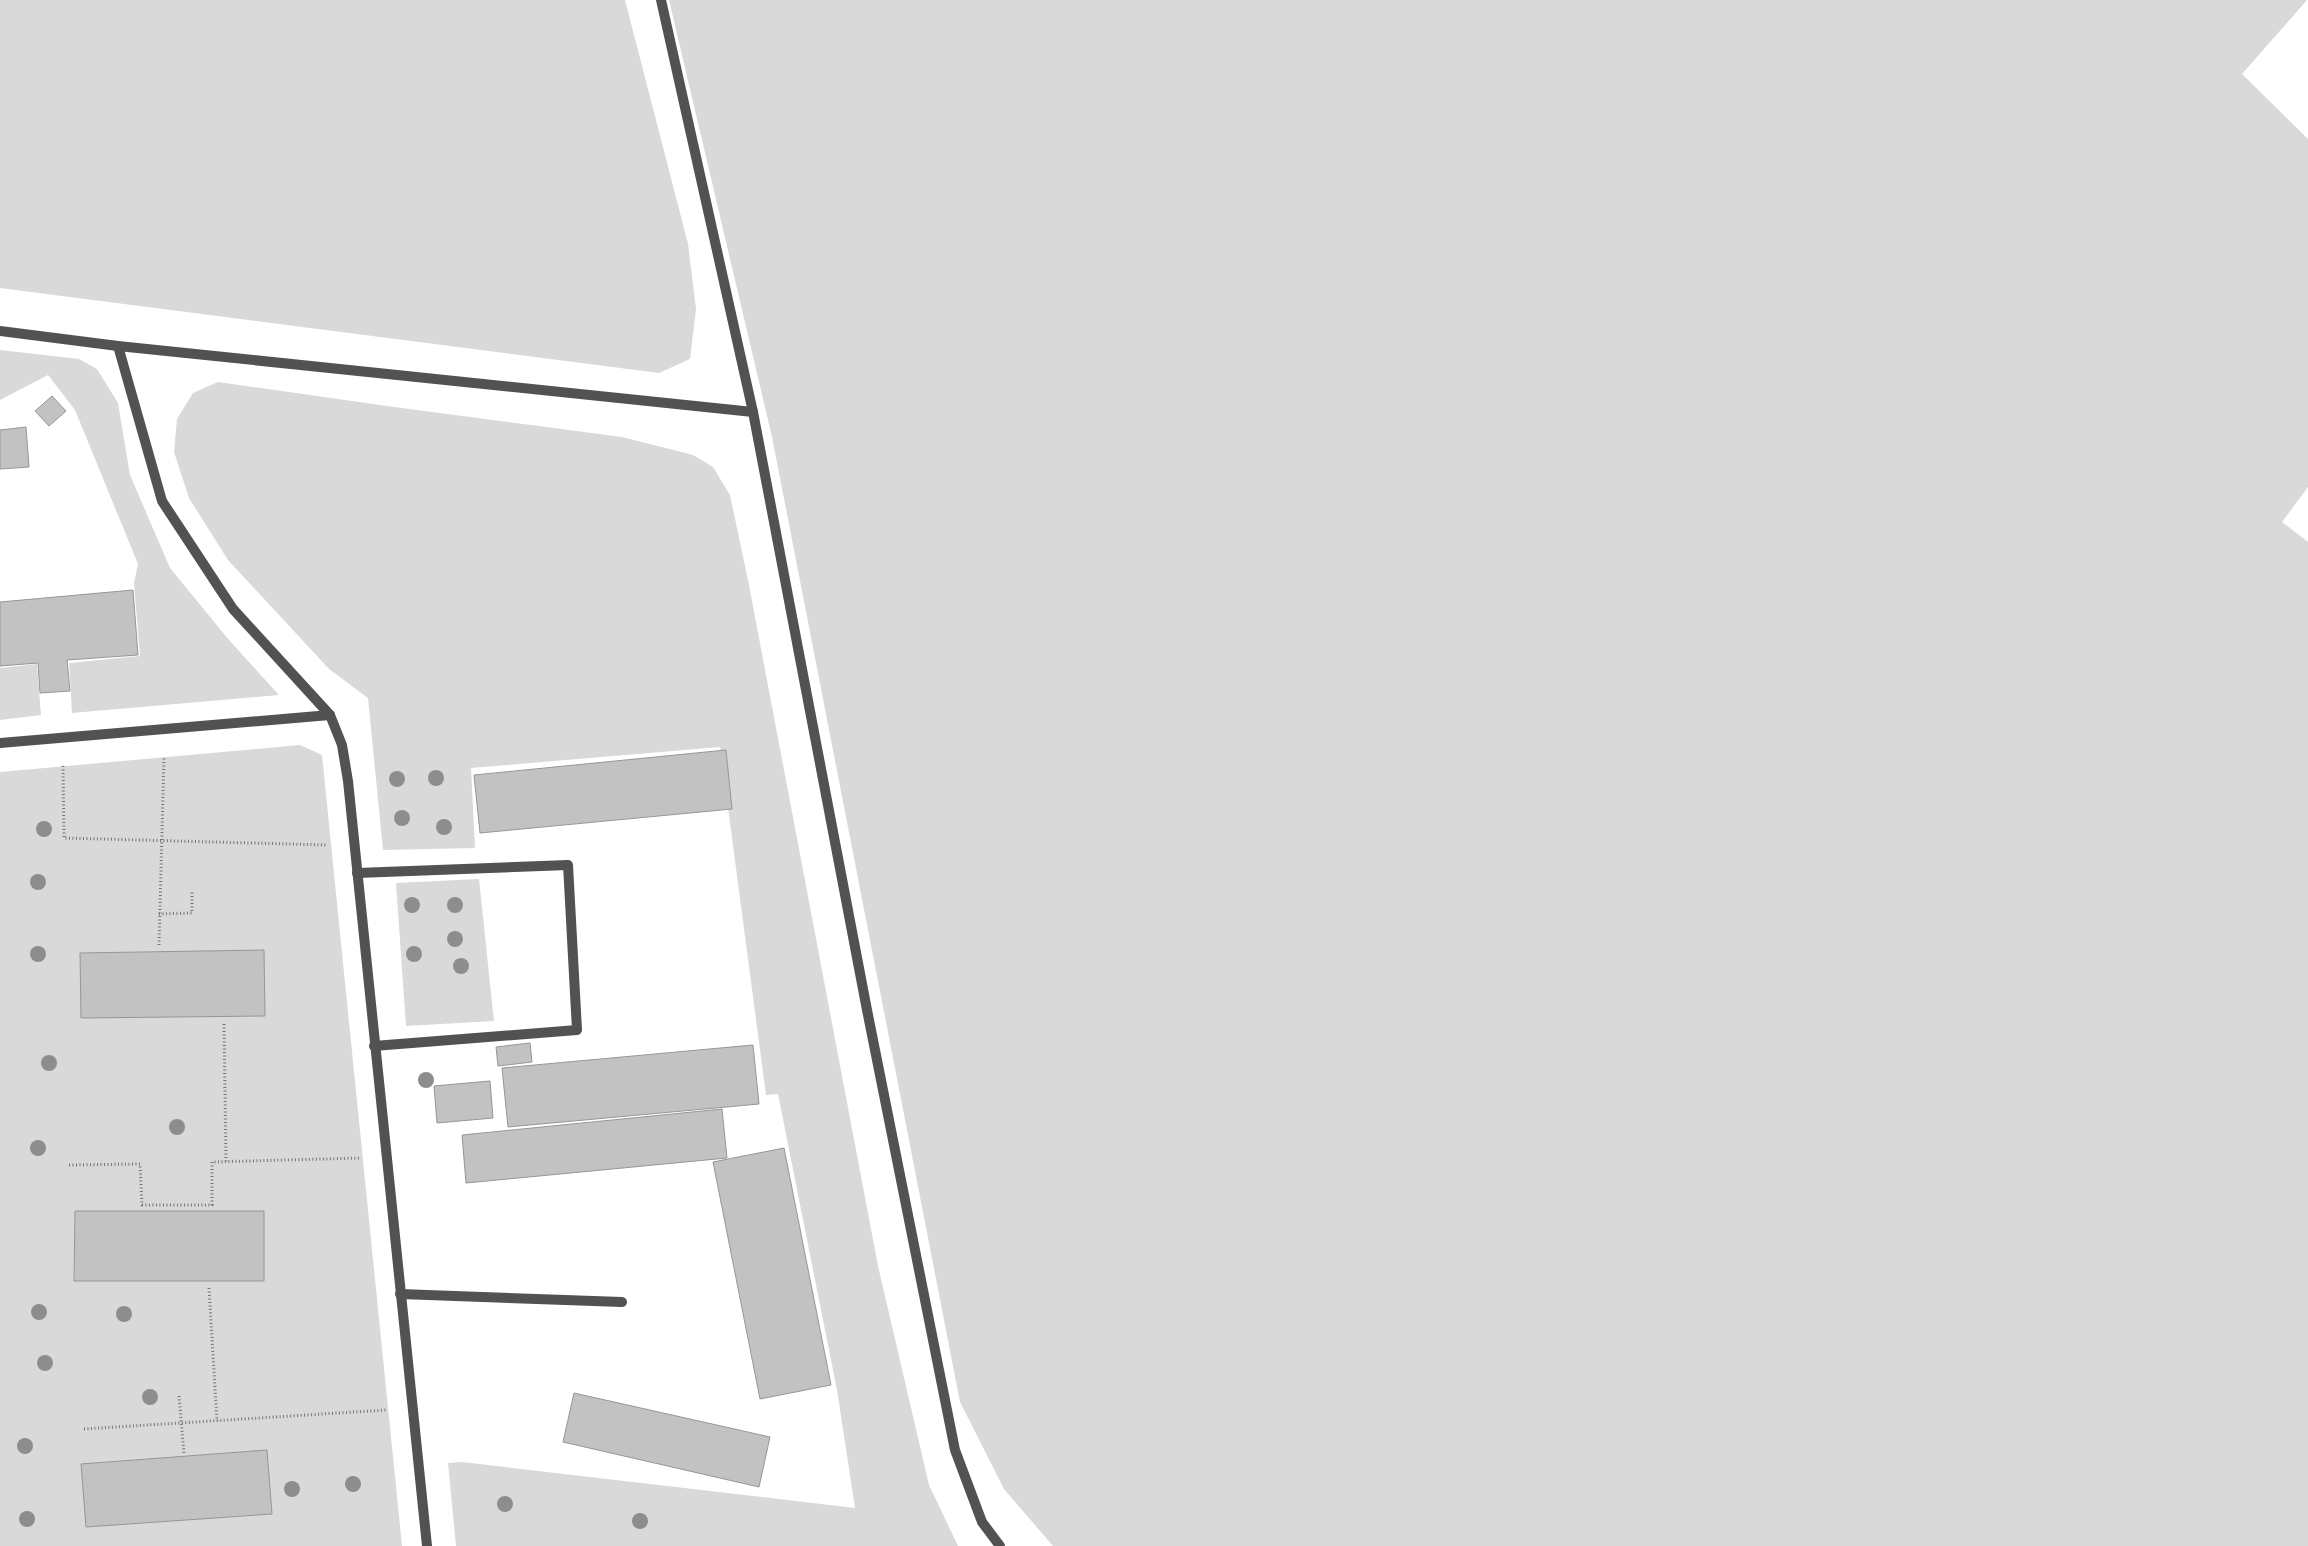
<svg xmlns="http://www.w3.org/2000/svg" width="2308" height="1546" viewBox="0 0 2308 1546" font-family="'Varela Round',sans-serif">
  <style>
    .green { fill: #d9d9d9 }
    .building { fill: #c2c2c2; stroke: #969696 }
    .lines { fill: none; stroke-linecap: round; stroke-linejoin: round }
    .path { stroke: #747474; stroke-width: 3; stroke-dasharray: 1 2.5; stroke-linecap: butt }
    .lane { stroke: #525252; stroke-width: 10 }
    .tree { fill: #8d8d8d }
  </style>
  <rect width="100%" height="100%" fill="#fff"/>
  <!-- green -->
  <g class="green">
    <path d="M 0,0 L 625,0 L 688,244 L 696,309 L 690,359 L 659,373 L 0,288 Z"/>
    <path d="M 669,0 L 2307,0 L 2242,74 L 2308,139 L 2308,487 L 2282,522 L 2308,542 L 2308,1546 L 1053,1546 L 1004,1489 L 960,1402 L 772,437 Z"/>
    <path d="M 0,350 L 79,359 L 97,369 L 118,403 L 130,475 L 170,568 L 229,640 L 279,695 L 72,713 L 69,663 L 140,656 L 134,583 L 138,564 L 75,410 L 48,375 L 0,400 Z"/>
    <path d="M 218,382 L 394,407 L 622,437 L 693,455 L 713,467 L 730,495 L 749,585 L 878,1266 L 929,1485 L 958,1546 L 456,1546 L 448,1463 L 462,1462 L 855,1508 L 837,1390 L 778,1094 L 766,1095 L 720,747 L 471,768 L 475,848 L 383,850 L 368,698 L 329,669 L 228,560 L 189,498 L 174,452 L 177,419 L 193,393 Z"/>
    <path d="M 37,664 L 41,715 L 0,720 L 0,668 Z"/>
    <path d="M 300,745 L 322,755 L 402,1546 L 0,1546 L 0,772 Z"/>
    <path d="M 479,879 L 494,1021 L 406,1026 L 396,883 Z"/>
  </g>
  <!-- building -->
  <g class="building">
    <path d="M 52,396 L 66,411 L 49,426 L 35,411 Z"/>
    <path d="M 26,427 L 29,467 L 0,469 L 0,430 Z"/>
    <path d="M 133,590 L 138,655 L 67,660 L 70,691 L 40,693 L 38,663 L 0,666 L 0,602 Z"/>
    <path d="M 726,750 L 732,809 L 480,833 L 474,775 Z"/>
    <path d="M 264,950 L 265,1016 L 81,1018 L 80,953 Z"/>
    <path d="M 530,1043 L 532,1062 L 498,1066 L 496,1047 Z"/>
    <path d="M 753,1045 L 759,1104 L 508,1127 L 502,1068 Z"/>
    <path d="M 490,1081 L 493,1118 L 437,1123 L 434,1086 Z"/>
    <path d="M 722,1109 L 727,1158 L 466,1183 L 462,1135 Z"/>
    <path d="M 784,1148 L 831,1385 L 760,1399 L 713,1162 Z"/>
    <path d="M 75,1211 L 264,1211 L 264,1281 L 74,1281 Z"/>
    <path d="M 574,1393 L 770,1437 L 759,1487 L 563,1442 Z"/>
    <path d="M 267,1450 L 272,1514 L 86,1527 L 81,1464 Z"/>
  </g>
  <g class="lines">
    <!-- path -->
    <g class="path">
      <path d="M 63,766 L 64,838 L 326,845"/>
      <path d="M 159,914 L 192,913 L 192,891"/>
      <path d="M 159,945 L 164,757"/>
      <path d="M 224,1024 L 226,1161"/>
      <path d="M 69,1165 L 140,1164 L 142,1205 L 212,1205 L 212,1162 L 360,1158"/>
      <path d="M 209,1288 L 217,1421"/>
      <path d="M 179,1396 L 184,1453"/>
      <path d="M 84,1429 L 386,1410"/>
    </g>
    <!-- lane -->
    <g class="lane">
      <path d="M 661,0 L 753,412"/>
      <path d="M 0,331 L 118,346 L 753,412 L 867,1010 L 955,1450 L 982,1522 L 1000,1546"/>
      <path d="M 118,346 L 162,501 L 233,609 L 330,715 L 342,745 L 348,781 L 427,1546"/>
      <path d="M 0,743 L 330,715"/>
      <path d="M 357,873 L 568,865 L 577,1030 L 374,1046"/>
      <path d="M 400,1294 L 622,1302"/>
    </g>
  </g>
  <!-- trees -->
  <g class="tree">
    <circle cx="436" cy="778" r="8"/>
    <circle cx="397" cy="779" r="8"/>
    <circle cx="402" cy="818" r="8"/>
    <circle cx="444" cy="827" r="8"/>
    <circle cx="44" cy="829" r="8"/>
    <circle cx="38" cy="882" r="8"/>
    <circle cx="412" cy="905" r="8"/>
    <circle cx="455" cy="905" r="8"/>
    <circle cx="455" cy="939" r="8"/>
    <circle cx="38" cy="954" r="8"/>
    <circle cx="414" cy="954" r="8"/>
    <circle cx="461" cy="966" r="8"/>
    <circle cx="49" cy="1063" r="8"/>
    <circle cx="426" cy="1080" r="8"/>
    <circle cx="177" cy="1127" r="8"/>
    <circle cx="38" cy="1148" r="8"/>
    <circle cx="39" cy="1312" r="8"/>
    <circle cx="124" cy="1314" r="8"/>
    <circle cx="45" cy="1363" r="8"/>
    <circle cx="150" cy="1397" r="8"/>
    <circle cx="25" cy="1446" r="8"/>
    <circle cx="353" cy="1484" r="8"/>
    <circle cx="292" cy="1489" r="8"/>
    <circle cx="505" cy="1504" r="8"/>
    <circle cx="27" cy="1519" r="8"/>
    <circle cx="640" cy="1521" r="8"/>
  </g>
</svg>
